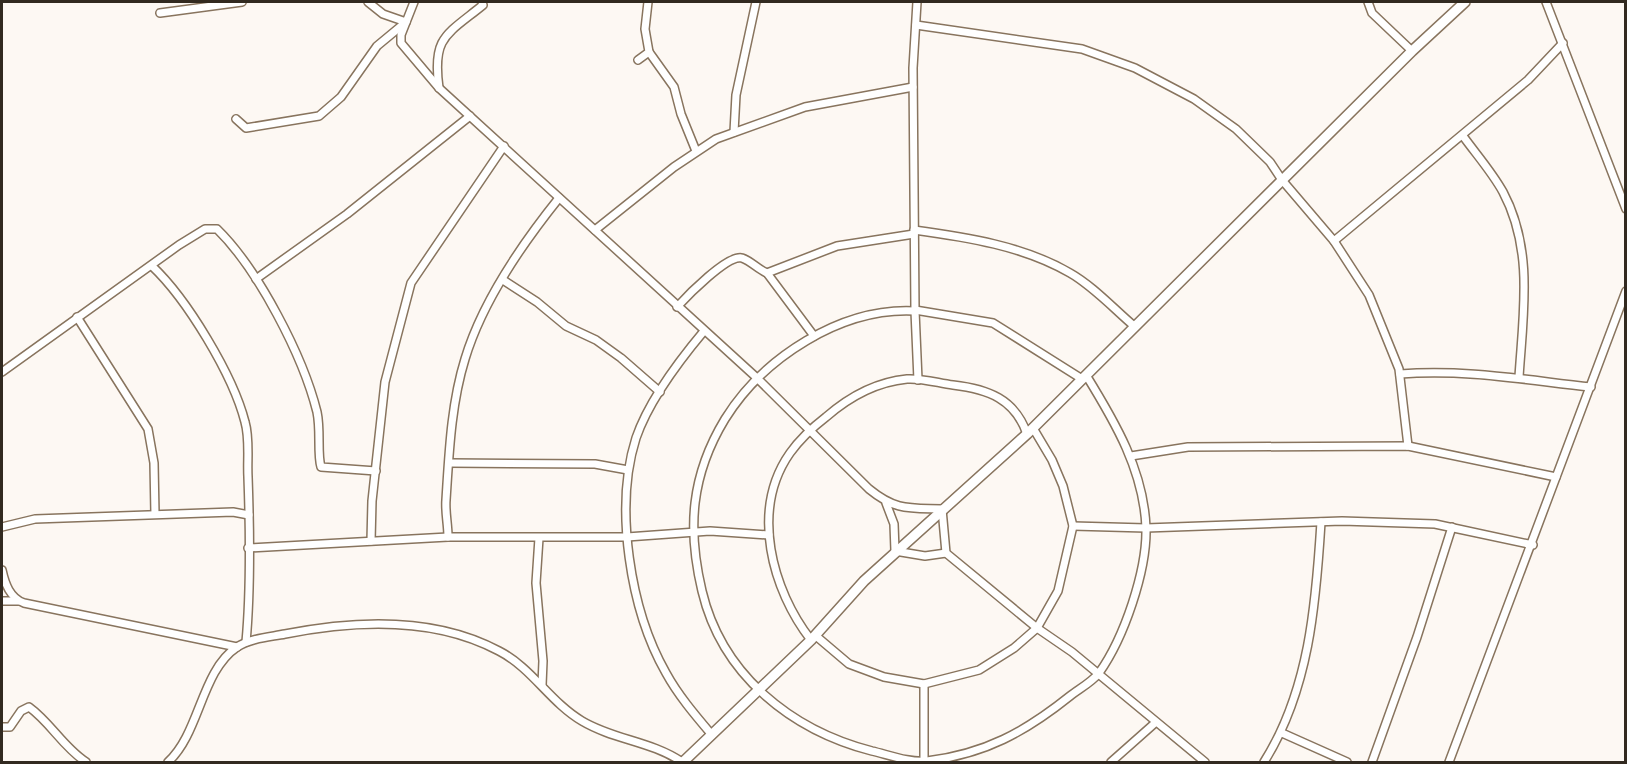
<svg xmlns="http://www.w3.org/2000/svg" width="1627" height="764" viewBox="0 0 1627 764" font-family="'PT Sans Narrow',sans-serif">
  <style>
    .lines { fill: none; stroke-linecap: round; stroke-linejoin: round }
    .street-casing { stroke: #88745e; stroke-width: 10 }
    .secondary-casing { stroke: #88745e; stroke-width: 12 }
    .street { stroke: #fff; stroke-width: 7 }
    .secondary { stroke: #fff; stroke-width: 9 }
  </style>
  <rect width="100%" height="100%" fill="#fdf8f3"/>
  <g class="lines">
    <!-- street casing -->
    <g class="street-casing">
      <g id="street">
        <path d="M 414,2 L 401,35 L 401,43 L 439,88 L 757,378 L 869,489 C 896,511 909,508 942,509 L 946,553 L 1037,628 L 1072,652 L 1205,762"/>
        <path d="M 917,2 L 913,68 L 915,311 L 918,380"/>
        <path d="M 1368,2 L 1372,13 L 1412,51"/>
        <path d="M 1546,2 L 1626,209"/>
        <path d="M 160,13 L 242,2"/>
        <path d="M 916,25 L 1082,49 L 1135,68 L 1194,99 L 1236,129 L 1270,162 L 1282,180 L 1334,241 L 1369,295 L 1399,369 L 1408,446"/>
        <path d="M 649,52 L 674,87 L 681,114 L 696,151"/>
        <path d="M 638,60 L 649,52 L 645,29 L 648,2"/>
        <path d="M 439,88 C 432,37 446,35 483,5 L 482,2"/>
        <path d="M 236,119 L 246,128 L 319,116 L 341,97 L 377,46 L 406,22 L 383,14 L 368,2"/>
        <path d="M 734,132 L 736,95 L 756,2"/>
        <path d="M 1463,136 C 1476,154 1492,172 1503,192 C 1534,250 1523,314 1519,377"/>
        <path d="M 595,230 L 674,167 L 716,139 L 805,107 L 913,87"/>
        <path d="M 914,230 C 966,237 1024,246 1070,273 C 1093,286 1114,309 1134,326"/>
        <path d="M 1334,241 L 1528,80 L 1563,43"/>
        <path d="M 152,266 C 187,299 233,375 245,422 C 250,439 247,460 248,477 C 250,532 251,588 246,642"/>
        <path d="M 767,273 L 814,336"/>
        <path d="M 256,279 L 347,214 L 470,116"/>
        <path d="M 503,280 L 537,302 L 566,326 L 596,340 L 621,358 L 660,392"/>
        <path d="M 677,307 C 687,296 728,254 742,258 C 751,261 759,270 767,273 L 837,246 L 914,234"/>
        <path d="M 915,310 L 993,323 L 1082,379"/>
        <path d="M 915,311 C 841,307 763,358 725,419 C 691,475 687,528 702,591 C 722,675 791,730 872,751 C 889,755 910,763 927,761 C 985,754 1025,732 1070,696 C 1079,689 1092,682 1099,673 C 1124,638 1147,571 1146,528 C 1144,471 1115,422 1086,375"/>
        <path d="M 77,317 L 148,429 L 154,463 L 155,514"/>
        <path d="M 704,331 C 678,362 649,400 636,438 C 614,507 630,610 666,673 C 678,695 695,715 712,735"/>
        <path d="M 2,372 L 179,245 L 205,229 L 217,229 C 258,269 303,356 317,412 C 321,431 317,453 321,467 L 376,471"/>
        <path d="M 1400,374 C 1466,369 1525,380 1591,387"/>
        <path d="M 1131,456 L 1188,447 L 1408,446 L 1556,477"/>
        <path d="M 450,463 L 595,464 L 628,470"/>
        <path d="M 886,503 L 894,524 L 895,551 L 925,556 L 946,553"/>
        <path d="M 1073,526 L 1146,528 L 1342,521 L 1435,524 L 1533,545"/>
        <path d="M 2,527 L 35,519 L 233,512 L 249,515"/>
        <path d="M 448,537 C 448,524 445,512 446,500 C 449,454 451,404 465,359 C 482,302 522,244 559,198"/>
        <path d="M 539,538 L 536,583 L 543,661 L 542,685"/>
        <path d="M 371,541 L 372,501 L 385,382 L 411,283 L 504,146"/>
        <path d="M 248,548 L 448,537 L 627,537 L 710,531 L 769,535"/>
        <path d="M 2,570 C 5,584 10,598 24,603 L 237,647"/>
        <path d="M 2,601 L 18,601"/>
        <path d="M 816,636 L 849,664 L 884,677 L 924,684 L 979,670 L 1014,648 L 1037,628 L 1058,591 L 1073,526 L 1063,486 L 1052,460 L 1033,428"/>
        <path d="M 811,640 C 772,590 750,510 790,453 C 800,439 813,427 826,417 C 849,397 876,382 907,379 C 922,378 938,383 953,385 C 988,389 1015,399 1027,434"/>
        <path d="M 2,727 L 10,727 L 21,711 L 29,707 C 51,723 63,747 86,762"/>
        <path d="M 1282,733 L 1347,762"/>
        <path d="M 168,762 C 200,733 201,671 237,647 C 251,638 270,637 285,634 C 355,620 434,616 499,651 C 532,668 550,702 582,721 C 614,740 651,741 682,762"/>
        <path d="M 924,762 L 924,684"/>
        <path d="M 1111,762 L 1155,723"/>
        <path d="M 1264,762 C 1309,691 1316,604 1321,522"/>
        <path d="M 1372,762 L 1417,637 L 1452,527"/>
        <path d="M 1449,762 L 1626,291"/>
      </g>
    </g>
    <!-- secondary casing -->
    <g class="secondary-casing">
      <path id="secondary" d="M 683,762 L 811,640 L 864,581 L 1027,434 L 1412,51 L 1465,2"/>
    </g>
    <!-- street -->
    <use href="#street" class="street"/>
    <!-- secondary -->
    <use href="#secondary" class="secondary"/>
  </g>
  <!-- border -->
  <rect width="1627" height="764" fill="none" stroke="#322a20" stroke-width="6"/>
</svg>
